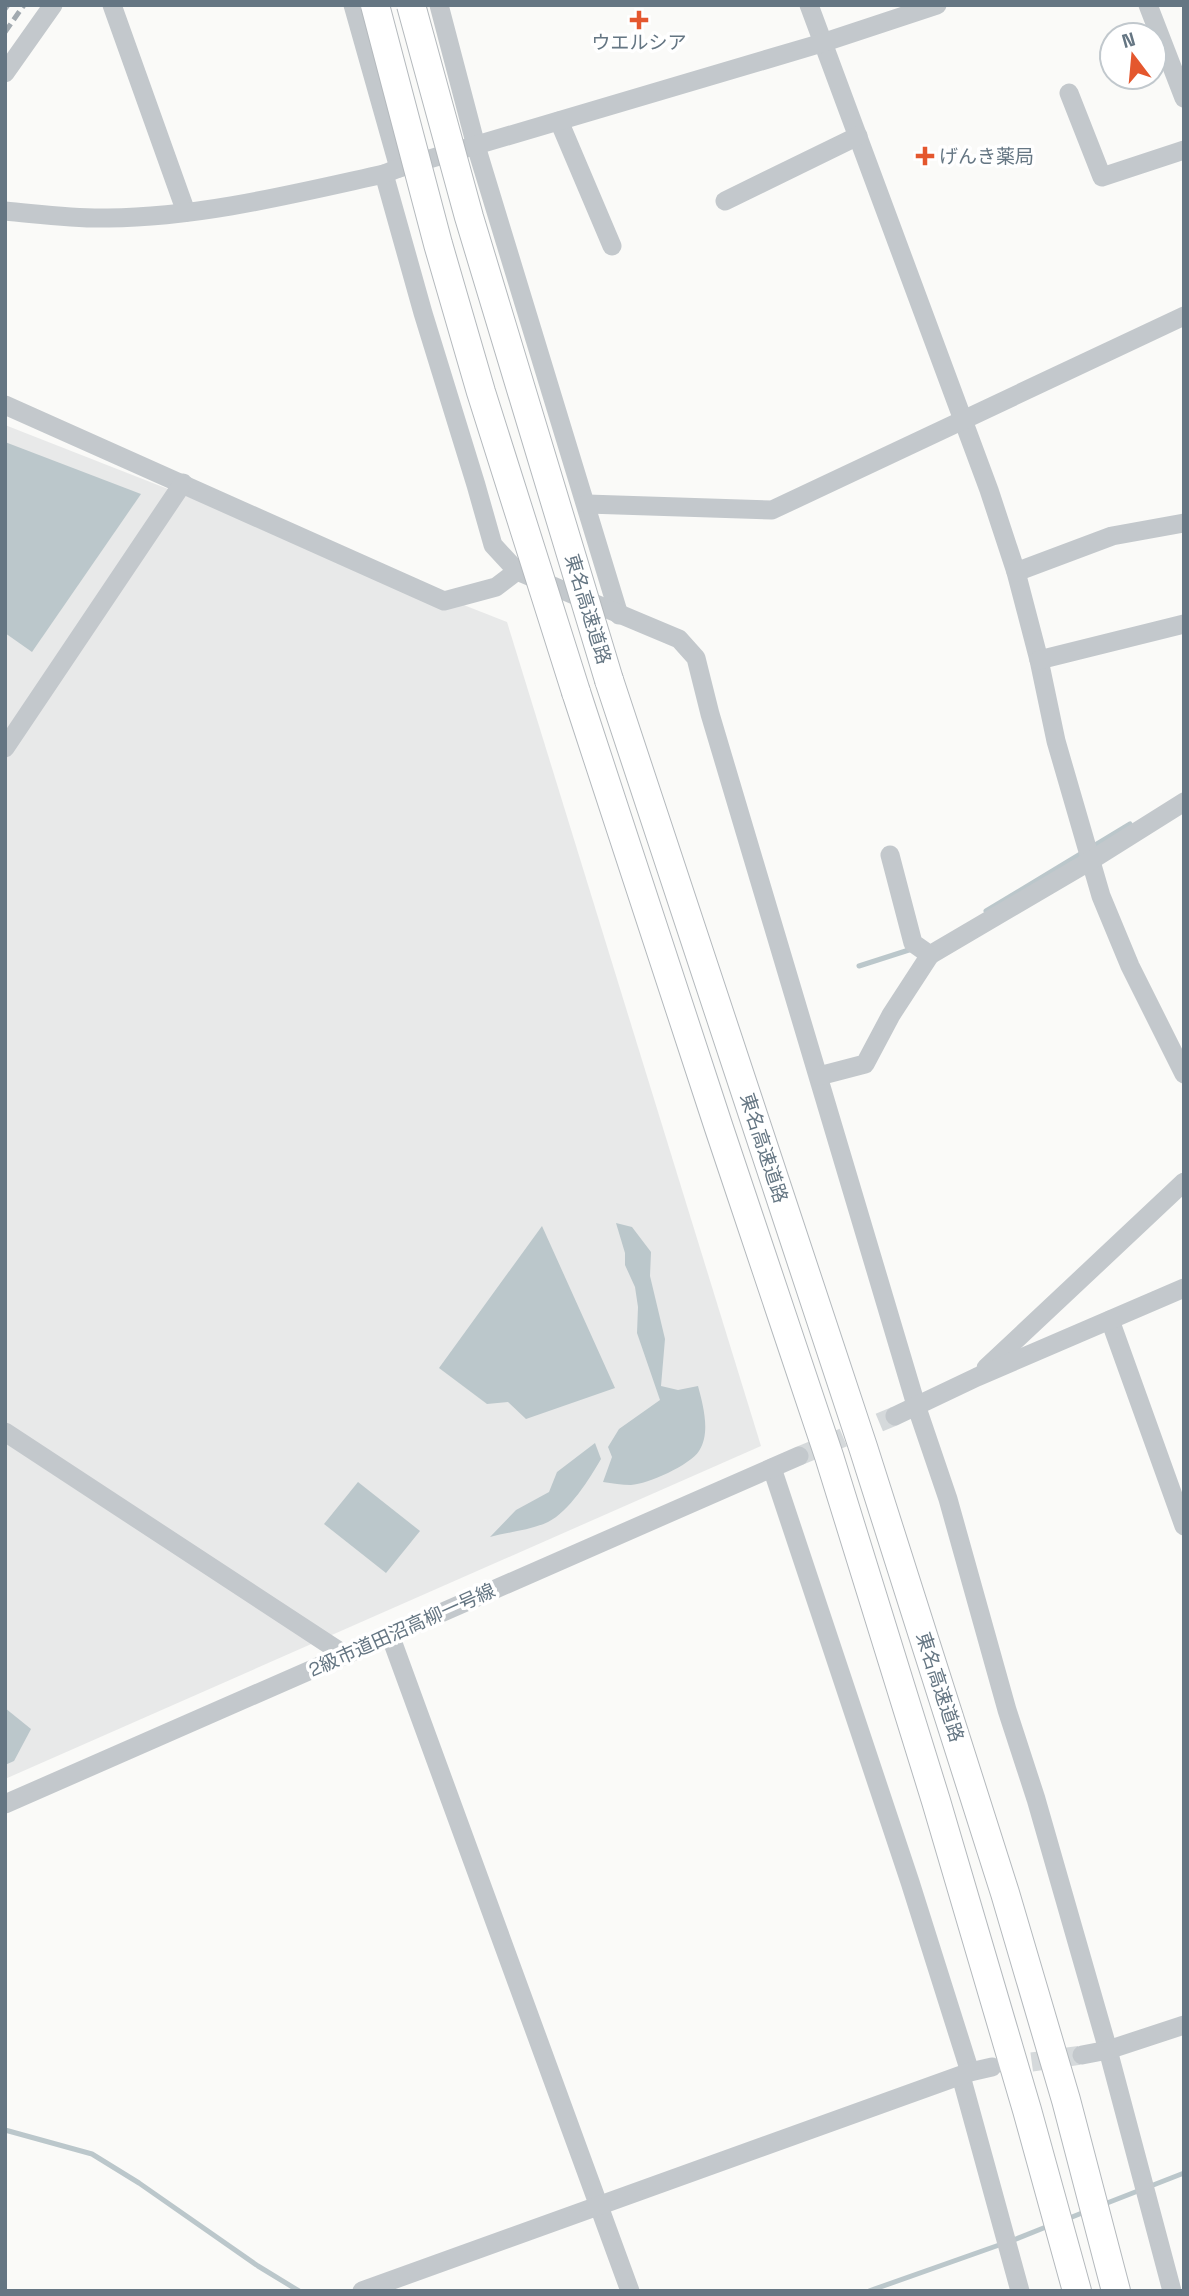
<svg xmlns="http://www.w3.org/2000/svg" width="1189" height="2296" viewBox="0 0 1189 2296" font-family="'Space Grotesk','Noto Sans JP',sans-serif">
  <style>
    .built { fill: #e8e9e9 }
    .water { fill: #bbc7cb }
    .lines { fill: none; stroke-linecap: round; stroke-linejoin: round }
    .stream { stroke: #bbc7cb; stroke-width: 5 }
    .minor-tunnel { stroke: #d5d9db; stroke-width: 19; stroke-dasharray: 19 10; stroke-linecap: butt }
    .highway-casing { stroke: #b4b9bd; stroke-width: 30 }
    .minor { stroke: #c3c8cc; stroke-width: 19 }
    .highway { stroke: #fff; stroke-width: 28 }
    .rail { stroke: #a2aab0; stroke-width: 5; stroke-dasharray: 10 5; stroke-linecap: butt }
    .highway-bridge-casing { stroke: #b4b9bd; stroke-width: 30; stroke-linecap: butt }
    .highway-bridge { stroke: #fff; stroke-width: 28 }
    .poi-dot { fill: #e4572e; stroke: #fff; stroke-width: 2.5 }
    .labels { text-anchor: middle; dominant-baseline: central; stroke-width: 7; stroke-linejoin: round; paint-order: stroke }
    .poi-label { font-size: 19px; fill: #657683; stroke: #fff }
    .street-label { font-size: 19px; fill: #657683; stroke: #fff }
  </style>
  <rect width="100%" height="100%" fill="#fafaf8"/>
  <!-- built -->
  <path class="built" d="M 5,425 L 507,622 L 761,1446 L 5,1779 Z"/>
  <!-- water -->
  <g class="water">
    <path d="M 5,442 L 141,494 L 32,652 L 5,633 Z"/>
    <path d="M 616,1223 L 632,1227 L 651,1252 L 650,1276 L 665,1339 L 661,1386 L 678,1390 L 698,1386 C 703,1405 711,1433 699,1451 C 690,1465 648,1484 631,1485 C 622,1485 612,1483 603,1482 L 612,1457 L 608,1447 L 619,1429 L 660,1400 L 637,1333 L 638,1307 L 635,1287 L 625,1265 L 625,1253 Z"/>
    <path d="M 542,1226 L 615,1388 L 526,1419 L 508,1402 L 487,1404 L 439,1368 Z"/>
    <path d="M 595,1443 L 601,1459 C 590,1478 569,1512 548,1522 C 531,1530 508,1532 490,1537 L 516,1510 L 549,1492 L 557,1472 Z"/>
    <path d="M 358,1482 L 420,1531 L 386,1573 L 324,1524 Z"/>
    <path d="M 5,1708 L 31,1729 L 14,1761 L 5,1765 Z"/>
  </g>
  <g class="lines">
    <!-- stream -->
    <g class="stream">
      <path d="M 986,911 L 1130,824"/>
      <path d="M 859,966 L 912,949"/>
      <path d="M 5,2130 L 92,2154 L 139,2183 L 258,2266 L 299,2291"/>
      <path d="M 1102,2205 L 1184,2173"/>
      <path d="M 1067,2219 L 1087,2211"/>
      <path d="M 1011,2241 L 1051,2225"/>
      <path d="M 869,2291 L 1002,2244"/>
    </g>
    <!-- minor-tunnel -->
    <g class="minor-tunnel">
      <path d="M 799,1456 L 895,1416"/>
      <path d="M 1003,2066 L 1082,2055"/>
    </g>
    <!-- highway casing -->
    <g class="highway-casing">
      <g id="highway">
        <path d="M 609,680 L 863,1447 L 1005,1893 L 1066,2100 L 1116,2291"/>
        <path d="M 576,692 L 719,1128 L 829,1456 L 936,1801 L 1027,2110 L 1077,2291"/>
      </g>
    </g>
    <!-- minor -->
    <g class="minor">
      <path d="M 112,5 L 186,212"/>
      <path d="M 353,5 L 399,168"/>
      <path d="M 439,5 L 476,146 L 619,615"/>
      <path d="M 809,5 L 989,490 L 1016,572 L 1039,660 L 1056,741 L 1101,896 L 1130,966 L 1184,1074"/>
      <path d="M 1148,5 L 1184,98"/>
      <path d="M 5,73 L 53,5"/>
      <path d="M 1069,93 L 1102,177 L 1184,150"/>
      <path d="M 559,121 L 612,246"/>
      <path d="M 384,174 L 423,313 L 476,485 L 493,545 L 517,571 L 679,639 L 696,658 L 710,714 L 916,1405 L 948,1499 L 1007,1710 L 1036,1799 L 1108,2050 L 1172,2291"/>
      <path d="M 725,201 L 858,136"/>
      <path d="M 5,211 C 39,214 74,219 108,218 C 201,217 293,194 384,174 L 399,168 L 822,43 L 937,5"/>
      <path d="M 5,405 L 444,601 L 496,587 L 517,571"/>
      <path d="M 587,504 L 772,510 L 1184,316"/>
      <path d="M 1016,572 L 1112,536 L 1184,523"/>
      <path d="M 1039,660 L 1184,624"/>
      <path d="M 5,748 L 183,483"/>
      <path d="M 890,855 L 913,943 L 930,955 L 1090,861 L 1184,802"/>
      <path d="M 819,1076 L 865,1064 L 891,1015 L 930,955"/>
      <path d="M 1110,1320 L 1184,1526"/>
      <path d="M 986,1368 L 1184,1182"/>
      <path d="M 895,1416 L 977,1377 L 1184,1288"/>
      <path d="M 5,1432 L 345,1655"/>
      <path d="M 772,1468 L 910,1882 L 970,2072"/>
      <path d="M 390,1635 L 630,2291"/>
      <path d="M 5,1804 L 799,1456"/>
      <path d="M 1082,2055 L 1108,2050 L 1184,2025"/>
      <path d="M 961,2076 L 1020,2291"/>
      <path d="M 362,2291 L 970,2072 L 992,2067"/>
    </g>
    <!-- highway -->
    <use href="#highway" class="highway"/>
    <!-- rail -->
    <g class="rail">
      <path d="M 5,9 L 8,5"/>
      <path d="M 5,32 L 24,5"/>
    </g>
    <!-- highway-bridge casing -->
    <g class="highway-bridge-casing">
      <g id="highway-bridge">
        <path d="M 375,5 L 438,244 L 481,392 L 576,692"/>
        <path d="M 411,5 L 469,217 L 609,680"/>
      </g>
    </g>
    <!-- highway-bridge -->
    <use href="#highway-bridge" class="highway-bridge"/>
  </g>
  <!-- markers -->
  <g class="poi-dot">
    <path d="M635.5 9.5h7v7h7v7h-7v7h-7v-7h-7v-7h7z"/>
    <path d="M921.5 145.5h7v7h7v7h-7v7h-7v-7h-7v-7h7z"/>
  </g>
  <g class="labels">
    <!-- poi labels -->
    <g class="poi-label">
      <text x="639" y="42">ウエルシア</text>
      <text x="939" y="156" text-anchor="start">げんき薬局</text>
    </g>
    <!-- street labels -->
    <g class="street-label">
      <text transform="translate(588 609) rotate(73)">東名高速道路</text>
      <text transform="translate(764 1148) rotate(72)">東名高速道路</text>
      <text transform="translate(402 1630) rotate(-24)">2級市道田沼高柳一号線</text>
      <text transform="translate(940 1687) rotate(72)">東名高速道路</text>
    </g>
  </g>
  <!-- border -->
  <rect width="1189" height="2296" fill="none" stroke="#657683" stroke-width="14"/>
  <!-- north arrow -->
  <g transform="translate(1133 56) rotate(344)"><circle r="33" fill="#ffffff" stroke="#c1c8cd" stroke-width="2"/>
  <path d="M0-5L12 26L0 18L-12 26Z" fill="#e4572e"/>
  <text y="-10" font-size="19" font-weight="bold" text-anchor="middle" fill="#657683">N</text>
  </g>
</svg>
